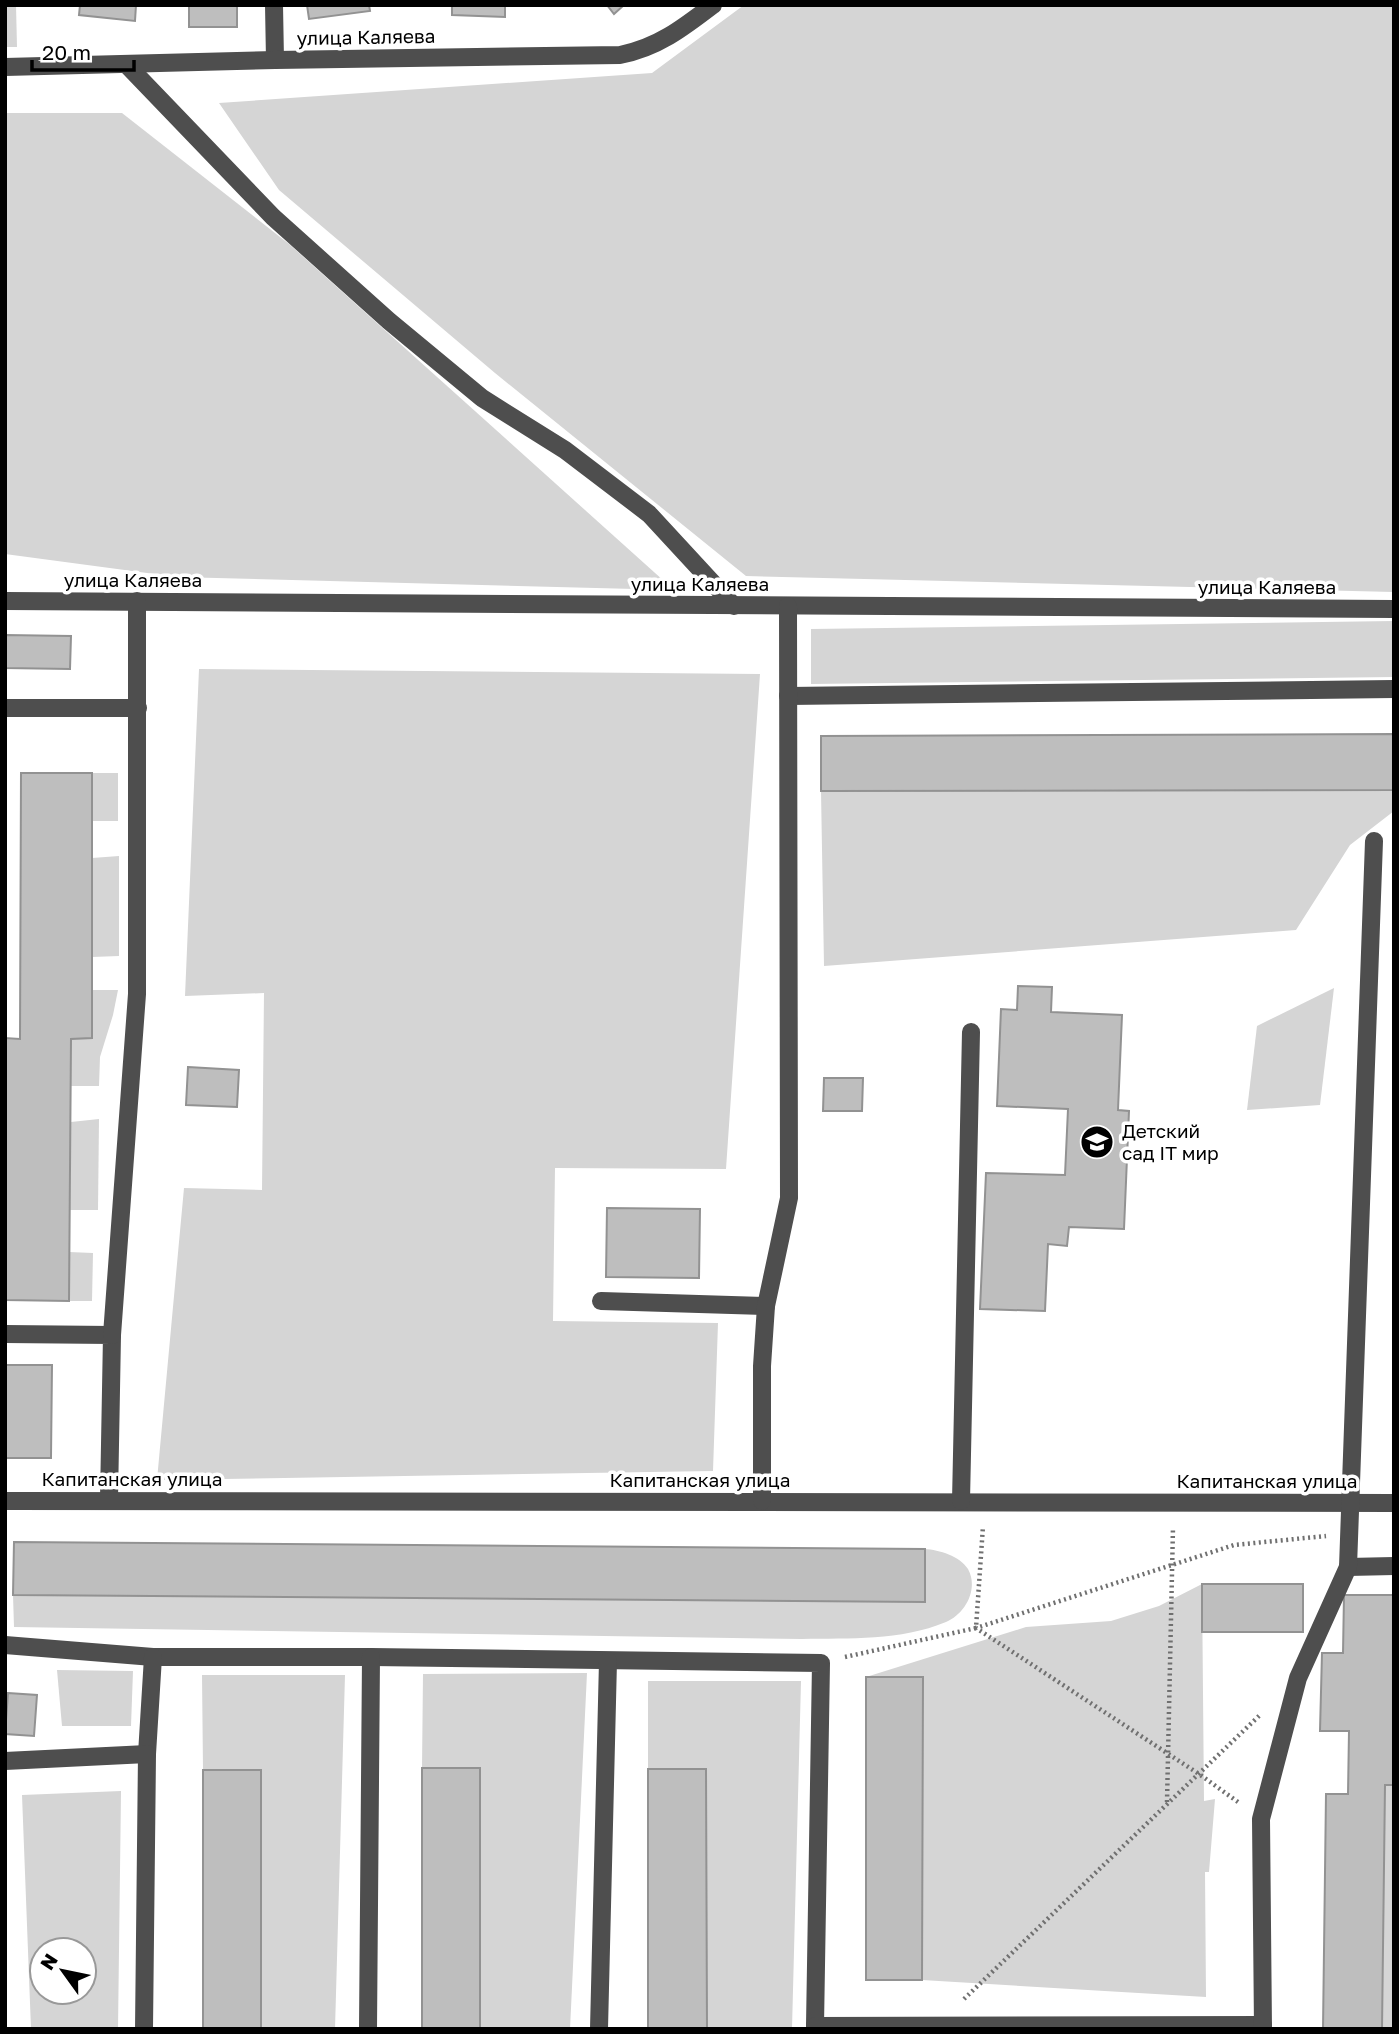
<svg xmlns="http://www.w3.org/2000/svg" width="1399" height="2034" viewBox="0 0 1399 2034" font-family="'Golos Text',sans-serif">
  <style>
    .green { fill: #d5d5d5; fill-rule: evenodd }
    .building { fill: #bebebe; stroke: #929292; stroke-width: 2 }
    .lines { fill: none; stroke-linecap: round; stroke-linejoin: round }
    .path { stroke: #707070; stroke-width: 4.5; stroke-dasharray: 2 3.5; stroke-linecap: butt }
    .minor { stroke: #4e4e4e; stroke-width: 18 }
    .labels { text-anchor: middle; stroke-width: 7; stroke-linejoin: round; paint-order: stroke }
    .street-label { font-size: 19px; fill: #000; stroke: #fff }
    .poi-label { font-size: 19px; fill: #000; stroke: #fff; text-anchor: start }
  </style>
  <rect width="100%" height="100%" fill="#fff"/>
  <g class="green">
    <polygon points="5,5 16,5 17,47 5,47"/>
    <polygon points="744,5 1394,5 1394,592 746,576 495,373 279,190 219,103 652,73"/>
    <polygon points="5,113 122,113 289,244 674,590 177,577 5,554"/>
    <polygon points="1394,621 1394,677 811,684 811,629"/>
    <polygon points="199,669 760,674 726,1169 555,1168 553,1321 718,1323 713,1471 157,1480 184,1188 262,1190 264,993 185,996"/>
    <rect x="92" y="773" width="26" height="48"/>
    <polygon points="1394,790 1394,811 1350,845 1296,930 824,966 821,791"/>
    <polygon points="119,856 119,956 92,957 92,858"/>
    <polygon points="1334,988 1320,1105 1247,1110 1257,1026"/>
    <polygon points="92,990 118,990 113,1015 100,1057 99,1086 71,1086 71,1039"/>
    <polygon points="99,1119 98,1210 70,1210 71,1122"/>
    <polygon points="69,1252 93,1253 92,1301 69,1301"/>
    <path d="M925,1549c14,1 35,7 43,20 11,20 -3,45 -22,53 -46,19 -96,16 -144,17l-788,-12 -1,-32 911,7z"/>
    <polygon points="1202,1584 1204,1801 1215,1799 1209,1872 1205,1872 1206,1997 922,1980 923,1678 866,1677 1026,1627 1111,1621 1159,1606"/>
    <polygon points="57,1670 133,1671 131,1726 62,1726"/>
    <polygon points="587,1673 570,2029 480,2029 480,1768 422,1768 423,1674"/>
    <polygon points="202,1675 345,1675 335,2029 261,2029 261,1770 203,1770"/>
    <polygon points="648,1681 801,1681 792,2029 707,2029 705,1769 648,1769"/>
    <polygon points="1385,1785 1394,1785 1394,2029 1382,2029"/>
    <path d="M121,1791l-3,238h-87l-9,-234zM42,1950h42v42h-42z"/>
  </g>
  <g class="building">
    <polygon points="80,5 136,5 135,21 79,15"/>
    <rect x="189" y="5" width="48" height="22"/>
    <polygon points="307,5 369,5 370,11 309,19"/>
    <polygon points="452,5 505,5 505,17 452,15"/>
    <polygon points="607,5 624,5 614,14"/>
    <polygon points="5,635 71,636 70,669 5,668"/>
    <polygon points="1394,734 1394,790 821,791 821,736"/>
    <polygon points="21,773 92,773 92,1038 71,1039 69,1301 5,1300 5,1038 20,1039"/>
    <polygon points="1018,986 1052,987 1051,1012 1122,1015 1118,1110 1129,1111 1124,1229 1069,1227 1067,1246 1048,1244 1045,1311 980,1309 986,1173 1065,1175 1068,1109 997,1106 1001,1009 1017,1010"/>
    <polygon points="188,1067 239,1070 237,1107 186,1105"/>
    <polygon points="824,1078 863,1078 862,1111 823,1111"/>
    <polygon points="607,1208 700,1209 699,1278 606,1277"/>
    <polygon points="5,1365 52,1365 51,1458 5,1458"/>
    <polygon points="14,1542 925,1549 925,1602 13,1595"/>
    <rect x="1202" y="1584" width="101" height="48"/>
    <polygon points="1344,1595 1394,1595 1394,1785 1385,1785 1382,2029 1323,2029 1326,1794 1348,1794 1349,1731 1320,1731 1322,1653 1343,1653"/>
    <polygon points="866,1677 923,1677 922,1980 866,1980"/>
    <polygon points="8,1693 37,1695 34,1736 5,1734"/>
    <rect x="422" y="1768" width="58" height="261"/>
    <polygon points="648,1769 706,1769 707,2029 648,2029"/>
    <rect x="203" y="1770" width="58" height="259"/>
  </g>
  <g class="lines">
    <g class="path">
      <polyline points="845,1657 976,1628 983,1526"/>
      <polyline points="1167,1802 1173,1527"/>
      <polyline points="1238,1802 1199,1774 976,1628 1234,1545 1326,1536"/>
      <polyline points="964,1999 1261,1714"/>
    </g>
    <g class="minor">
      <polyline points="274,5 275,60"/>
      <polyline points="126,64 273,217 389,321 482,398 565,450 649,514 734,606"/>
      <path d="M5,67l270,-7 345,-5c37,-7 63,-27 93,-50"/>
      <polyline points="5,601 1394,609"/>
      <polyline points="788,696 1394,689"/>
      <polyline points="5,708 138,708"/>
      <polyline points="601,1301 766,1306"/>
      <polyline points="5,1334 112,1335 109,1499"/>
      <polyline points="112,1335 137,994 137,601"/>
      <polyline points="5,1501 1394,1503"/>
      <polyline points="762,1501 762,1366 766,1306 789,1198 788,606"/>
      <polyline points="961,1501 971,1032"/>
      <polyline points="1348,1567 1394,1566"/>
      <polyline points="5,1645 153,1657 371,1657 821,1663 815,2026"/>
      <polyline points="147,1754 153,1657"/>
      <polyline points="5,1761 147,1754 144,2029"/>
      <polyline points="368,2029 371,1657"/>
      <polyline points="599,2029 608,1661"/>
      <polyline points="815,2029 815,2026 1263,2025"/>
      <polyline points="1263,2029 1261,1819 1298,1678 1348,1567 1374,841"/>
    </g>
  </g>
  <defs>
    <symbol id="school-disc" viewBox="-11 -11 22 22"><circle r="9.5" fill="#000" stroke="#fff"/><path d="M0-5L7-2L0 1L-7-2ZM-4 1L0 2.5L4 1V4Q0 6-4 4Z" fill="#fff"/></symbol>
  </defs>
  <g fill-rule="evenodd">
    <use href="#school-disc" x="1078" y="1123" width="38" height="38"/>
  </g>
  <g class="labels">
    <g class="street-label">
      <text transform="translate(366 37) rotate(-1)" y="7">улица Каляева</text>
      <text x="133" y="587">улица Каляева</text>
      <text x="700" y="591">улица Каляева</text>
      <text x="1267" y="594">улица Каляева</text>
      <text x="132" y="1486">Капитанская улица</text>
      <text x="700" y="1487">Капитанская улица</text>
      <text x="1267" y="1488">Капитанская улица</text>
    </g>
    <g class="poi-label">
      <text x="1122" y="1138">Детский<tspan x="1122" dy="22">сад IT мир</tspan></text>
    </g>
  </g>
  <rect width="1399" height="2034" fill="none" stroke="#000000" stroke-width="14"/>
  <g transform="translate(63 1971) rotate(303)"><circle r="33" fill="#ffffff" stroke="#999999" stroke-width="2"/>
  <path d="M0-5L12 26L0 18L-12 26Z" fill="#000000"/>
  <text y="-10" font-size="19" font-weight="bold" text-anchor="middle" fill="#000000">N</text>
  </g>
  <path d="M32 60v10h102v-10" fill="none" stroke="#000000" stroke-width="3.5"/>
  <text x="42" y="60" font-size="21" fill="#000000" stroke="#ffffff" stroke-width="5" paint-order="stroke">20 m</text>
</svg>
